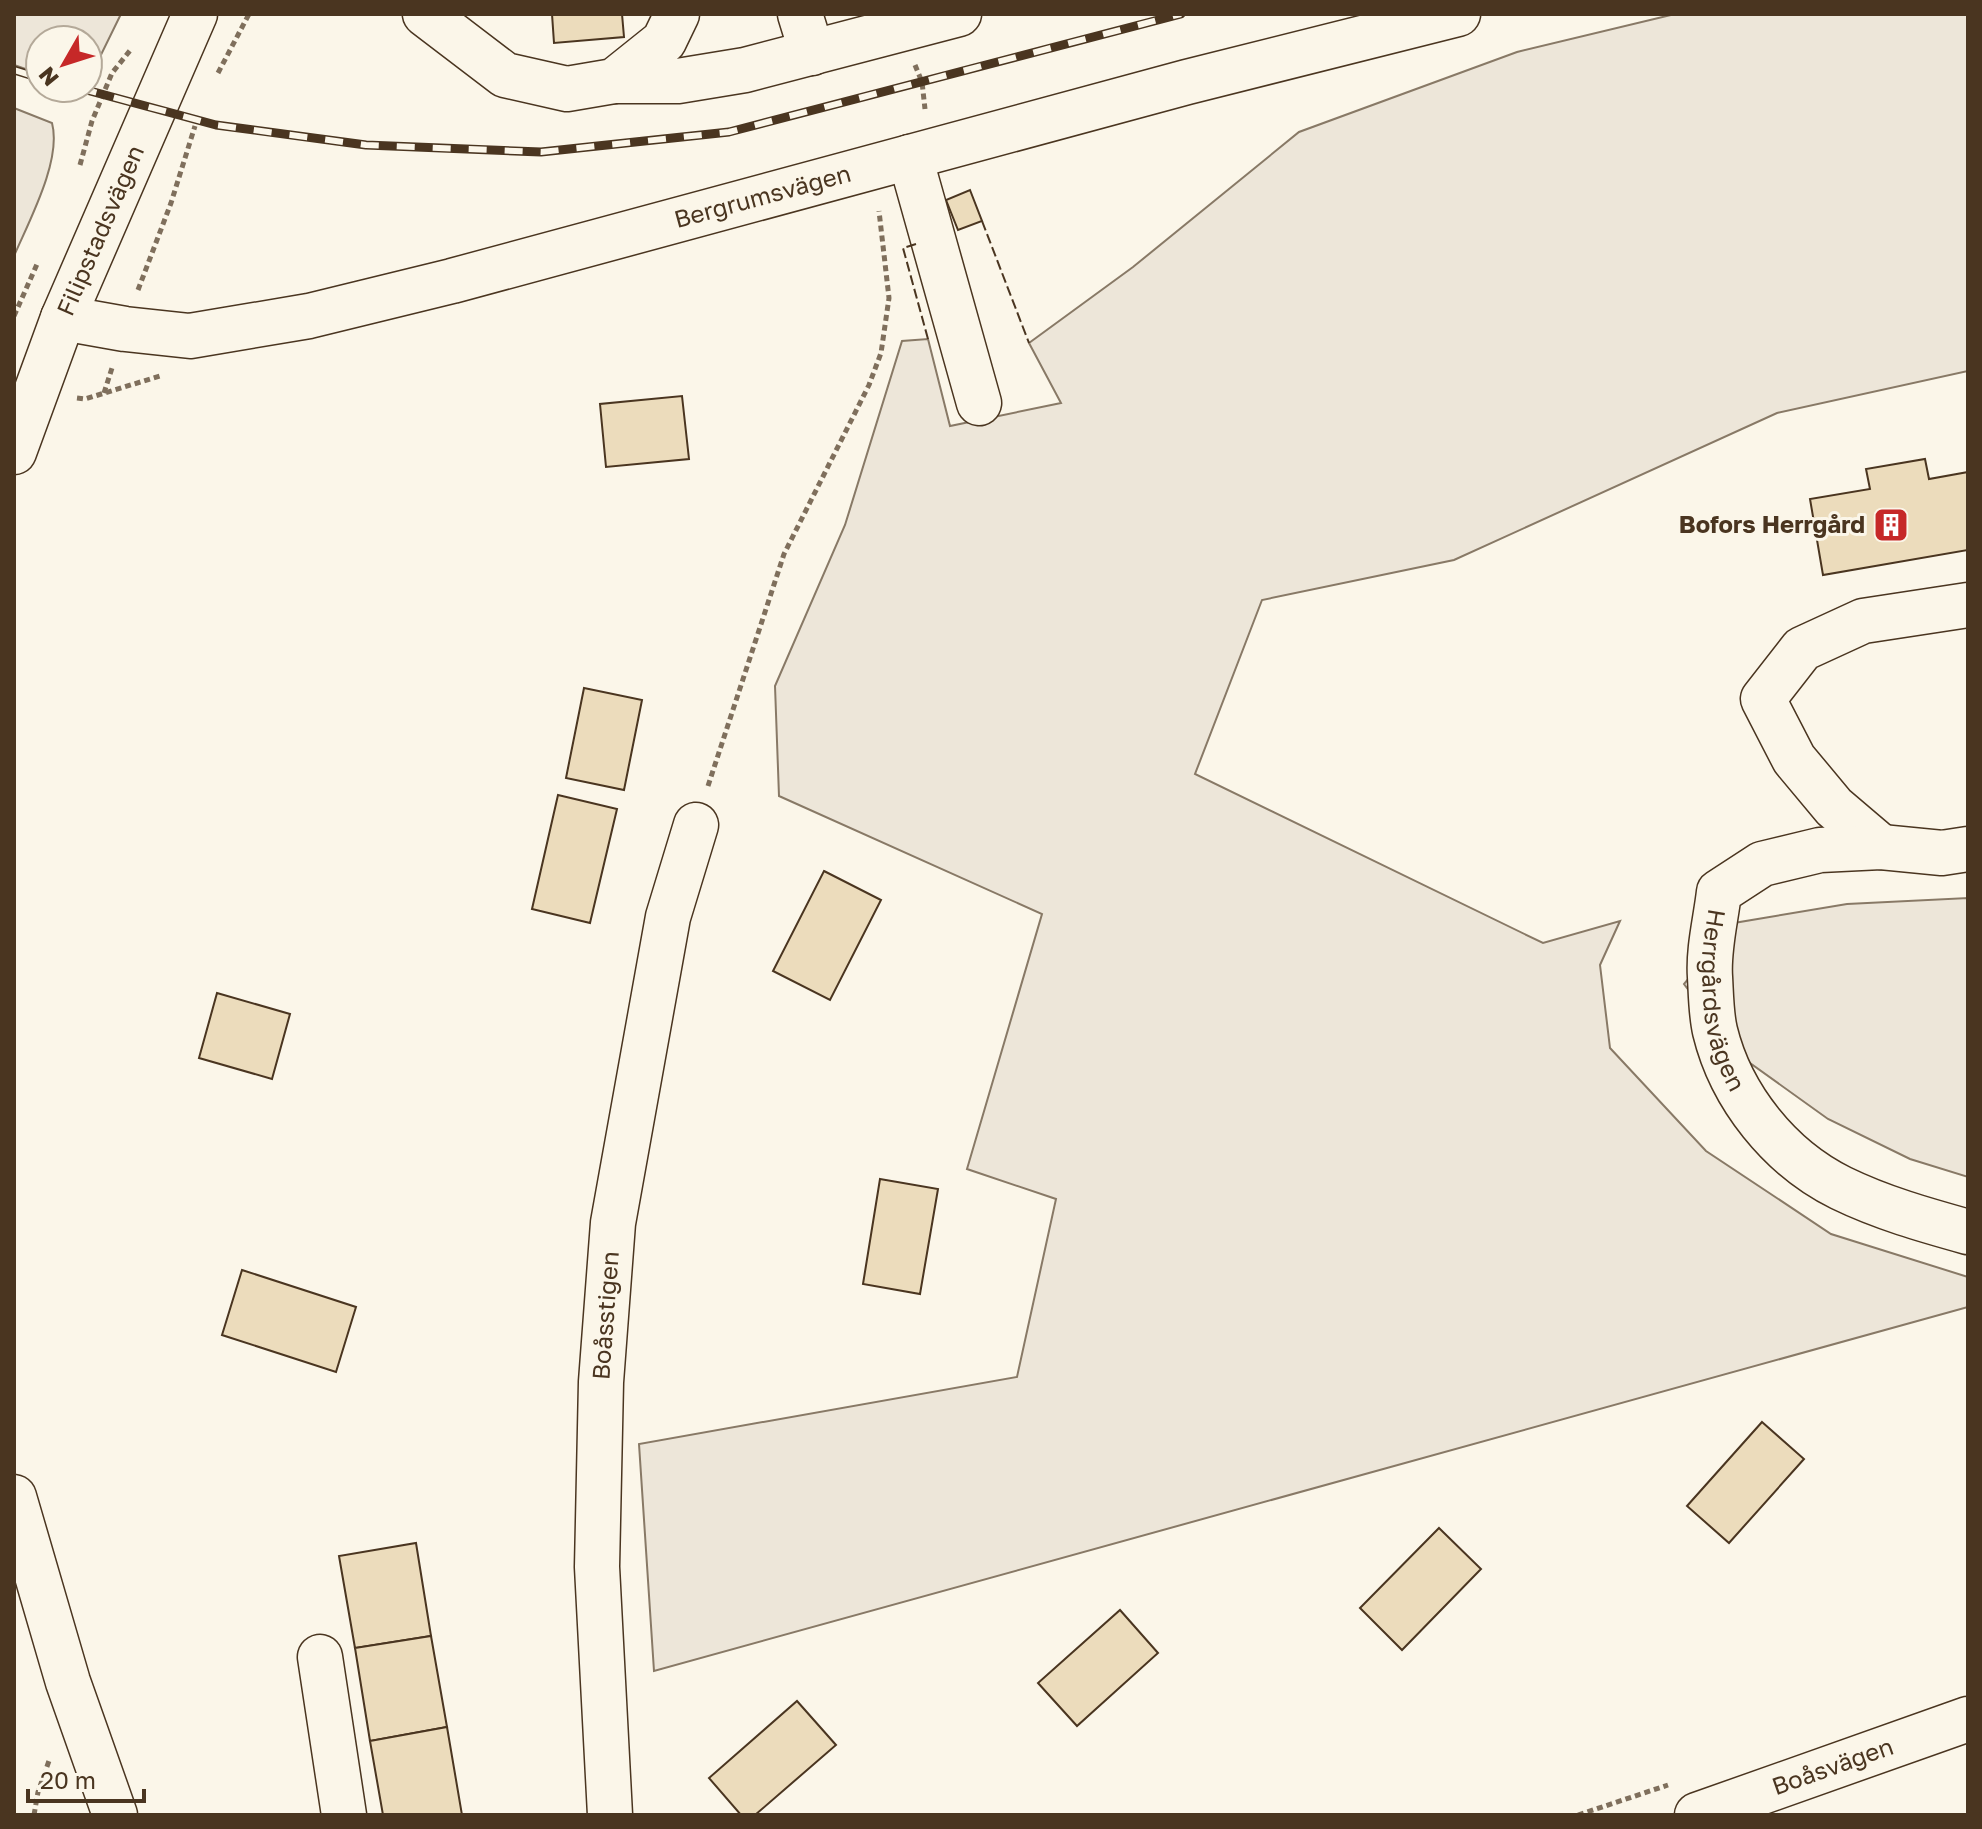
<svg xmlns="http://www.w3.org/2000/svg" width="1982" height="1829" viewBox="0 0 1982 1829" font-family="'Golos Text',sans-serif">
  <style>
    .green { fill: #ede6d9; stroke: #887966; stroke-width: 2 }
    .building { fill: #ecdcbc; stroke: #4a3520; stroke-width: 2 }
    .lines { fill: none; stroke-linecap: round; stroke-linejoin: round }
    .minor-casing { stroke: #4a3520; stroke-width: 47 }
    .path { stroke: #7f6f5c; stroke-width: 5; stroke-dasharray: 6 4; stroke-linecap: butt }
    .minor { stroke: #fbf6e9; stroke-width: 44 }
    .rail-casing { stroke: #4a3520; stroke-width: 9 }
    .rail { stroke: #fbf6e9; stroke-width: 6; stroke-dasharray: 18; stroke-linecap: butt }
    .fence { stroke: #4a3520; stroke-width: 2; stroke-dasharray: 10 4; stroke-linecap: butt }
    .labels { text-anchor: middle; stroke-width: 6; stroke-linejoin: round; paint-order: stroke }
    .street-label { font-size: 24px; fill: #4a3520; stroke: #fbf6e9 }
    .poi-label { font-size: 24px; font-weight: bold; fill: #4a3520; stroke: #fbf6e9; text-anchor: end }
  </style>
  <rect width="100%" height="100%" fill="#fbf6e9"/>
  <g class="green">
    <polygon points="14,14 121,14 94,69 88,73 88,40 40,40 40,74 14,65"/>
    <polygon points="1675,14 1968,14 1968,371 1777,413 1454,560 1262,600 1195,774 1543,943 1620,921 1600,965 1610,1048 1706,1151 1831,1234 1968,1277 1968,1307 654,1671 639,1444 1017,1377 1056,1199 967,1169 1042,914 779,796 775,686 845,525 902,341 928,339 950,426 1061,403 1029,343 1133,267 1299,132 1517,52"/>
    <path d="M14,108l38,15c10,37 -23,98 -38,133z"/>
    <polygon points="1968,898 1968,1177 1910,1159 1828,1119 1736,1053 1684,984 1734,923 1847,904"/>
  </g>
  <g class="building">
    <polygon points="552,14 622,14 624,37 554,43"/>
    <polygon points="970,190 982,221 958,230 946,200"/>
    <polygon points="682,396 689,459 606,467 600,404"/>
    <polygon points="1925,459 1929,479 1968,472 1968,550 1823,575 1810,499 1870,489 1866,469"/>
    <polygon points="584,688 642,700 624,790 566,778"/>
    <polygon points="558,795 617,809 590,923 532,909"/>
    <polygon points="824,871 881,900 830,1000 773,971"/>
    <polygon points="217,993 290,1014 272,1079 199,1058"/>
    <polygon points="880,1179 938,1189 920,1294 863,1284"/>
    <polygon points="242,1270 356,1307 336,1372 222,1335"/>
    <polygon points="1762,1422 1804,1459 1729,1543 1687,1506"/>
    <polygon points="1439,1528 1481,1569 1402,1650 1360,1608"/>
    <polygon points="416,1543 431,1636 355,1648 339,1556"/>
    <polygon points="1120,1610 1158,1653 1077,1726 1038,1683"/>
    <polygon points="431,1636 447,1727 370,1741 355,1648"/>
    <polygon points="797,1701 836,1745 755,1815 741,1815 709,1778"/>
    <polygon points="447,1727 462,1815 383,1815 370,1741"/>
  </g>
  <g class="lines">
    <defs>
      <g id="minor">
        <polyline points="425,14 505,75 567,89 614,81 664,41 677,14"/>
        <polyline points="800,14 812,53"/>
        <polyline points="614,81 678,81 745,70 959,14"/>
        <polyline points="910,157 979,403"/>
        <path id="s1" d="M63,318l62,11 65,7 119,-20 143,-35 735,-199 271,-68"/>
        <path id="s2" d="M14,452l49,-134 132,-304"/>
        <polyline points="1881,847 1834,807 1794,759 1763,699 1802,649 1863,621 1968,605"/>
        <path id="s3" d="M1968,849l-26,4 -61,-6 -61,3 -58,14 -43,28c-3,27 -11,57 -9,85 1,17 1,37 5,54 16,66 65,127 126,157 41,20 84,32 127,44"/>
        <polyline points="14,1497 68,1682 115,1815"/>
        <polyline points="320,1657 344,1815"/>
        <path id="s4" d="M610,1815l-13,-248 4,-185 12,-159 55,-306 28,-92"/>
        <path id="s5" d="M1697,1815l271,-96"/>
      </g>
    </defs>
    <use href="#minor" class="minor-casing"/>
    <g class="path">
      <polyline points="915,65 922,82 925,109"/>
      <polyline points="218,73 249,14"/>
      <polyline points="80,165 92,121 112,73 132,48"/>
      <polyline points="138,290 171,203 195,126"/>
      <polyline points="14,316 38,262"/>
      <polyline points="104,393 112,368"/>
      <polyline points="77,398 85,399 160,376"/>
      <polyline points="708,786 784,554 869,385 881,353 889,298 879,211"/>
      <polyline points="34,1815 38,1792 50,1758"/>
      <polyline points="1578,1815 1668,1785"/>
    </g>
    <use href="#minor" class="minor"/>
    <defs>
      <g id="rail">
        <polyline points="14,70 40,78"/>
        <polyline points="79,88 216,125 366,145 541,152 729,132 1181,14"/>
      </g>
    </defs>
    <use href="#rail" class="rail-casing"/>
    <use href="#rail" class="rail"/>
    <g class="fence">
      <polyline points="982,221 1029,343"/>
      <polyline points="916,244 903,248 928,339"/>
    </g>
  </g>
  <defs>
    <symbol id="building-square" viewBox="-11 -11 22 22"><rect x="-9" y="-9" width="18" height="18" rx="4" fill="#c62828" stroke="#fbf6e9"/><path d="M-4-6H4V6H1V3H-1V6H-4ZM-2.5-4.3h1.7v1.8h-1.7ZM.8-4.3h1.7v1.8H.8ZM-2.5-1h1.7V.8h-1.7ZM.8-1h1.7V.8H.8Z" fill="#fff"/></symbol>
  </defs>
  <g fill-rule="evenodd">
    <use href="#building-square" x="1871" y="505" width="40" height="40"/>
  </g>
  <g class="labels">
    <g class="street-label">
      <text dy="8" stroke="none"><textPath href="#s1" startOffset="718">Bergrumsvägen</textPath></text>
      <text dy="8" stroke="none"><textPath href="#s2" startOffset="238">Filipstadsvägen</textPath></text>
      <text dy="8" stroke="none"><textPath href="#s3" startOffset="370">Herrgårdsvägen</textPath></text>
      <text dy="8" stroke="none"><textPath href="#s4" startOffset="500">Boåsstigen</textPath></text>
      <text dy="8" stroke="none"><textPath href="#s5" startOffset="144">Boåsvägen</textPath></text>
    </g>
    <g class="poi-label">
      <text x="1865" y="533">Bofors Herrgård</text>
    </g>
  </g>
  <rect width="1982" height="1829" fill="none" stroke="#4a3520" stroke-width="32"/>
  <g transform="translate(64 64) rotate(231)"><circle r="38" fill="#fbf6e9" stroke="#b4a999" stroke-width="2"/>
  <path d="M0-6L14 30L0 20L-14 30Z" fill="#c62828"/>
  <text y="-12" font-size="22" font-weight="bold" text-anchor="middle" fill="#4a3520">N</text>
  </g>
  <path d="M28 1789v12h116v-12" fill="none" stroke="#4a3520" stroke-width="4"/>
  <text x="40" y="1789" font-size="24" fill="#4a3520" stroke="#fbf6e9" stroke-width="6" paint-order="stroke">20 m</text>
</svg>
